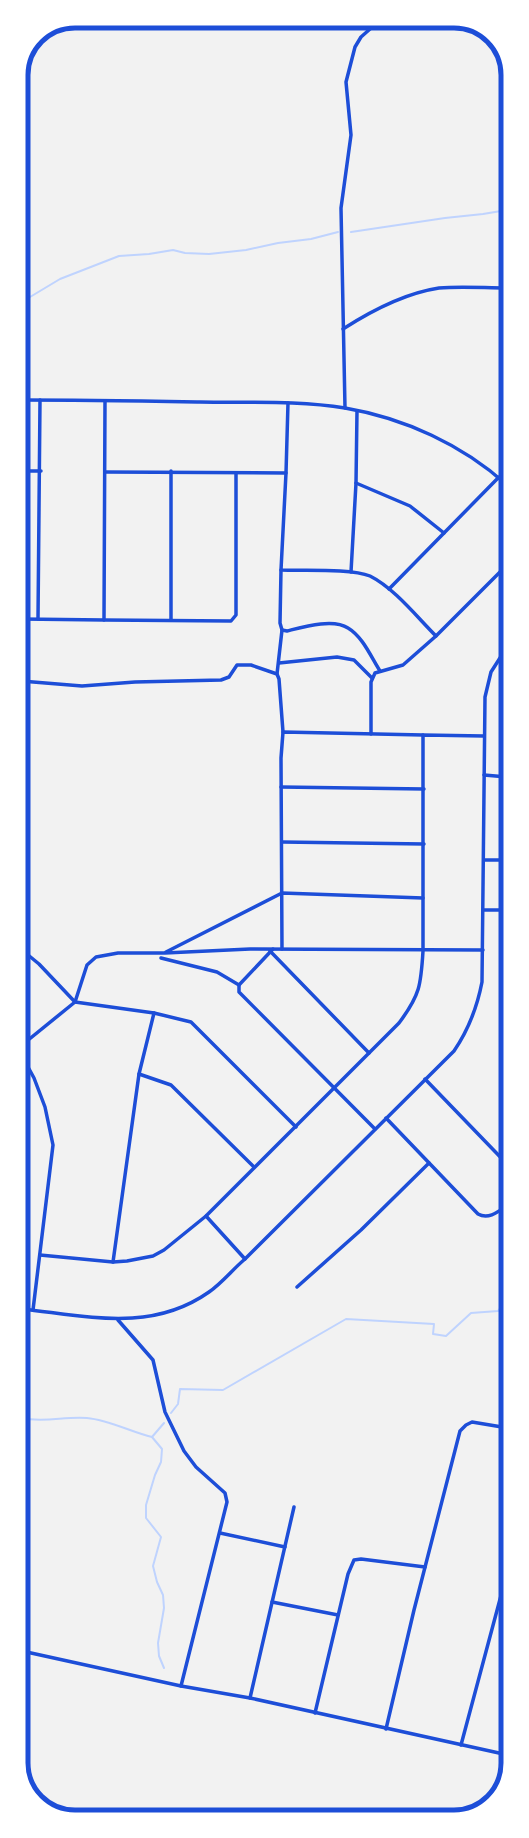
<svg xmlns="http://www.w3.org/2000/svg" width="529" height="1838" viewBox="0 0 529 1838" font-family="'DM Sans',sans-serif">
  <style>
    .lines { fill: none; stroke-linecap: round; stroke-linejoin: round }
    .stream { stroke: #bfd3fe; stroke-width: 2 }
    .minor { stroke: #1d4ed8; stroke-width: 3.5 }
    .rim { fill: none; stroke: #1d4ed8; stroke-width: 5 }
  </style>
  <rect width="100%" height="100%" fill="#f2f2f2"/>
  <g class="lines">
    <g class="stream">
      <polyline points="351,232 445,218 483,214 507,210"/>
      <polyline points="21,300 30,297 60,279 119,256 149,254 173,250 185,253 209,254 246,250 278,243 311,239 338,232"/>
      <polyline points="171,1413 178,1404 180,1389 223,1390 346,1319 434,1324 433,1334 446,1336 471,1313 498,1311 508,1299"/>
      <path d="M22,1418c21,5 44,-2 65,0 22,2 44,14 65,19l12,-14"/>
      <polyline points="152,1437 162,1449 161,1462 155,1475 146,1505 146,1518 161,1537 153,1566 157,1582 163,1595 164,1608 158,1643 159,1656 164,1668"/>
    </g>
    <g class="minor">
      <path d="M343,329c28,-18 63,-36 96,-41 22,-2 46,0 68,0"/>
      <path d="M21,400c60,0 119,1 179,2 48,1 98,-2 145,6 59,10 118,37 162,77"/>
      <path d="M288,403l-2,70 -5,97c22,1 70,-2 89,6 24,12 47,41 66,60l71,-71"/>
      <polyline points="345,408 341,208 351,135 346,82 355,47 361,37 379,21"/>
      <polyline points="21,471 41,471"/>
      <polyline points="105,472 286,473"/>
      <polyline points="356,483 410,506 444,533 499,477"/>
      <polyline points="351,572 356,483 357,411"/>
      <polyline points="389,589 444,533"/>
      <polyline points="21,619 104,620 105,401"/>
      <polyline points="38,619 40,400"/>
      <polyline points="104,620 231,621 236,615 236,473"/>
      <polyline points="171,620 171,471"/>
      <path d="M282,630l5,1c16,-4 46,-13 61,-3 15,9 23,29 32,43"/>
      <polyline points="279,663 337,657 354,660 372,678"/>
      <polyline points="277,674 282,630 280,623 281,570"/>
      <polyline points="21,681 82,686 135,682 221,680 229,677 237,665 251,665 277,674 279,679 283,732"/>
      <polyline points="371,734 371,682 375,673 403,665 436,636"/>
      <polyline points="484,775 507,777"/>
      <polyline points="281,787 424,789"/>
      <polyline points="282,842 424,844"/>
      <polyline points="484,860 507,860"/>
      <polyline points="484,910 507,910"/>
      <polyline points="273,949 239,985 239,992 375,1129"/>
      <polyline points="282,949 281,758 283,732 423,735"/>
      <polyline points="22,950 39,964 75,1002 154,1013 191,1022 296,1127"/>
      <polyline points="270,951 369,1053"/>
      <polyline points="166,952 282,893 423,898"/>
      <polyline points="161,958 217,972 239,985"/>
      <polyline points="22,1045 75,1002 87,965 96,957 118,953 165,953 250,949 483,950"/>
      <polyline points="22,1056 34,1078 45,1107 53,1145 33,1310"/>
      <polyline points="139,1074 171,1085 254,1167"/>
      <polyline points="425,1079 508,1165"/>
      <path d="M386,1118l92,96c11,6 21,-3 30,-9"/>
      <polyline points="206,1216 245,1259"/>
      <path d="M40,1255l73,7 14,-1 26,-5 11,-6 42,-34 193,-193c21,-28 22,-38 24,-72v-216l61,1"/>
      <polyline points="113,1262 139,1074 154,1013"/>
      <polyline points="297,1287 361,1230 429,1163"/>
      <path d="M22,1309c65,7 129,24 187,-17 13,-9 24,-23 36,-33l209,-208c15,-22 23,-43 28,-69l3,-285 6,-25 16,-25"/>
      <polyline points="118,1320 153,1360 165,1412 184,1451 196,1467 225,1493 227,1502 181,1686"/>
      <polyline points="220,1533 285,1547"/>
      <polyline points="272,1602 338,1615"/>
      <polyline points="22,1651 181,1686 250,1698 508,1755"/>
      <polyline points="250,1698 294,1507"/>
      <polyline points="315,1713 348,1574 354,1560 361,1559 425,1567"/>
      <polyline points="386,1729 414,1610 460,1431 466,1425 472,1422 508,1428"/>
      <polyline points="461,1745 503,1588 508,1585"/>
    </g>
  </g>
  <path d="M0 0H529V1838H0ZM75 28H454A47 47 0 0 1 501 75V1763A47 47 0 0 1 454 1810H75A47 47 0 0 1 28 1763V75A47 47 0 0 1 75 28Z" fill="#fff" fill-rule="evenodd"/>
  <path class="rim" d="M75 28H454A47 47 0 0 1 501 75V1763A47 47 0 0 1 454 1810H75A47 47 0 0 1 28 1763V75A47 47 0 0 1 75 28Z"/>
</svg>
